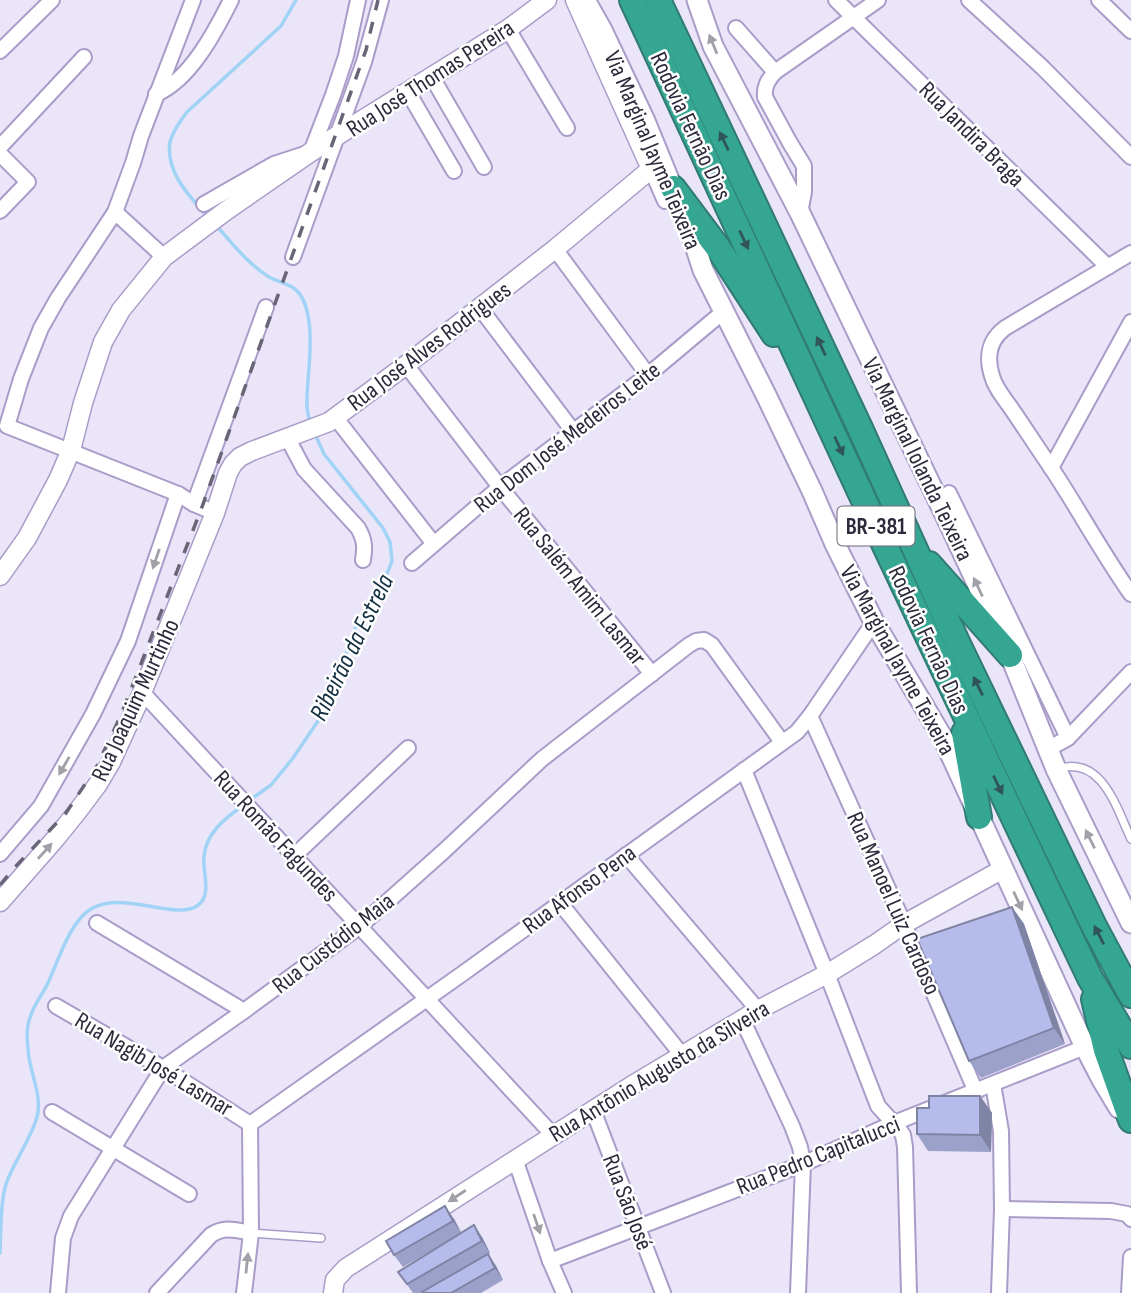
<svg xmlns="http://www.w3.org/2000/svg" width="1131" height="1293" viewBox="0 0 1131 1293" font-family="'Sofia Sans Condensed',sans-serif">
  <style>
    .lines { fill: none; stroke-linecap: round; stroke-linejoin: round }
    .stream { stroke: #a1d3f6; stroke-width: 3.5 }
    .service-casing { stroke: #aa9cc9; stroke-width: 10 }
    .minor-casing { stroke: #aa9cc9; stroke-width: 18 }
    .tertiary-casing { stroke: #aa9cc9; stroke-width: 21 }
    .secondary-casing { stroke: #aa9cc9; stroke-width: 23 }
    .motorway-casing { stroke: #327a74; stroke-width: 28 }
    .service { stroke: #fff; stroke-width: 7 }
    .minor { stroke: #fff; stroke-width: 14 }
    .tertiary { stroke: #fff; stroke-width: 18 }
    .secondary { stroke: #fff; stroke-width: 19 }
    .motorway { stroke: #34a692; stroke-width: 24 }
    .rail { stroke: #696476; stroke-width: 3.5; stroke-dasharray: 12 12; stroke-linecap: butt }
    .wall { fill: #9ca1c9 }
    .shaded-wall { fill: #7f83a4 }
    .building { fill: #b5bbea; stroke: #7f83a4; stroke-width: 2 }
    .oneway { fill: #a19fa7 }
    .oneway2 { fill: #305559 }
    .labels { text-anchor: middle; stroke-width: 5; stroke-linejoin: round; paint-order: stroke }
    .shield { fill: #fff; stroke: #6d6976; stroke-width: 2 }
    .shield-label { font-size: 23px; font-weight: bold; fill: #2e293b }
    .street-label { font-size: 24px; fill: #2e293b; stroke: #fff }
    .water-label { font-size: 26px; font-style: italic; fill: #133042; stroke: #fff }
  </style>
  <rect width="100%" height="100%" fill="#eae5f8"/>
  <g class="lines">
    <g class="stream">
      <path d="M207,216c-18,-20 -42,-45 -37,-74 3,-11 10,-21 17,-30l94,-86 15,-26"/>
      <path d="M215,224c16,18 33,40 54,53 11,6 25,7 32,19 13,21 9,61 7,85 -1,15 -3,29 3,43"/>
      <polyline points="250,800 271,785 293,758 318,721 332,693 358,621 385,579 392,561 390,542 383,528 324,454 315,434"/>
      <path d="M0,1253c1,-23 0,-47 6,-69 8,-23 24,-43 31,-67 6,-22 -8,-45 -9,-68 -1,-9 -2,-22 2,-31 3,-12 12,-23 17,-33 11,-23 21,-59 41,-74 31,-23 86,10 109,-5 16,-11 5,-34 7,-50 2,-22 20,-37 37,-49"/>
    </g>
    <defs>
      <g id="service">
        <path d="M1056,769c46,-15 60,38 75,70"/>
        <polyline points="251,1233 321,1238"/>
      </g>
      <g id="minor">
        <polyline points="193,0 141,136 133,163 115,212 58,298 41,328 21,379 7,426 178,494 194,504 215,513"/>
        <polyline points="836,0 1108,267"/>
        <polyline points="969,0 1042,67 1131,157"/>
        <polyline points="1099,0 1131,31"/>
        <path d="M736,28l39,44c-7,8 -11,14 -10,25l25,46 14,23v26l-4,21"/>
        <polyline points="508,29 567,128"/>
        <polyline points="0,51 52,0"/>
        <polyline points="775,72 878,0"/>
        <polyline points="432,77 484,167"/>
        <polyline points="408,92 454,171"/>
        <path d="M156,94c34,-14 59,-62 75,-94"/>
        <polyline points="0,147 84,57"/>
        <polyline points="0,154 28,182 0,211"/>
        <polyline points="651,169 665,201"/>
        <polyline points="204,204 274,164 311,152 333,95 346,56 358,0"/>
        <polyline points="115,212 164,257"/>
        <polyline points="555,249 648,375"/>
        <path d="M1131,253l-126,75c-16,12 -19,29 -13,48 3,12 12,22 19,32 13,19 26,39 39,58 28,42 52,87 81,128"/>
        <polyline points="293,257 364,62 381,0"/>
        <polyline points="480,308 573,431"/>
        <polyline points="406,365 500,487 652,674"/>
        <polyline points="335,417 434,544"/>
        <path d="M287,437l17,32 54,59c7,12 7,20 5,32"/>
        <polyline points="1051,468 1131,322"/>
        <polyline points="949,493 1068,738"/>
        <polyline points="194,504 266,307"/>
        <polyline points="412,563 500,487 648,375 723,312"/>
        <polyline points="142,692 553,1135"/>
        <polyline points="810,716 904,924 976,1092"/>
        <polyline points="1048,749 1068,738 1131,672"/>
        <polyline points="744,770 827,974 878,1106 899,1129 903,1135 905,1147 909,1293"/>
        <polyline points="0,854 41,806 93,714 128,641 178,494"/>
        <polyline points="626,855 758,1010"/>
        <polyline points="294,856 408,748"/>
        <polyline points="560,903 682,1055"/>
        <polyline points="97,923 244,1011"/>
        <polyline points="56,1006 163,1068 250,1124"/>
        <polyline points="742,1019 792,1126 800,1147 803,1164 798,1293"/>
        <polyline points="993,1084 1001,1131 1002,1209 999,1293"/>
        <polyline points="593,1110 663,1293"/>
        <polyline points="52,1112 189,1194"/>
        <polyline points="250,1124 462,974 797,732 810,716 874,622"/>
        <polyline points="515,1159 550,1261 564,1293"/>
        <polyline points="1002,1209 1111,1211 1127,1214 1131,1219"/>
        <polyline points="550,1261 803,1164 894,1123 1085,1047"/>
        <polyline points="58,1293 63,1238 71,1216 163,1068 244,1011 360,926 444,851 542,759 689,645 696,641 704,640 712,645 782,742"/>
        <path d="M157,1293l54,-58c13,-9 25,-5 40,-2"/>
        <polyline points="244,1293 251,1233 250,1124"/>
        <polyline points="1129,1293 1131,1257"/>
      </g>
      <g id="tertiary">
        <polyline points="0,576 27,538 58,480 71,450 83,403 103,342 121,310 164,257 227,210 311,152 508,29 547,0"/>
        <polyline points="0,902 56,838 77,812 98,784 111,762 137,705 215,513 228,473 233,464 240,457 252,451 329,422 406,365 555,249 651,169 575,0"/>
        <polyline points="333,1293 335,1280 346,1268 631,1086 758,1010 827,974 874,945 904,924 1003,869"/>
      </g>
      <g id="secondary">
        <polyline points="585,0 602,30 645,121 692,236 703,270 766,395 812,491 835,544 874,622 944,740 1085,1047 1101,1078 1119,1108"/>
        <polyline points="697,0 713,46 800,213 949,523 1010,655 1056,769 1131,923"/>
      </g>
      <g id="motorway">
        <polyline points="632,0 887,550 1058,911 1090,978 1131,1046"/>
        <polyline points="658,0 859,426 957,642 1094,926 1131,995"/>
        <polyline points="673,188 718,248 774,334"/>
        <polyline points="929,564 1010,655"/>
        <polyline points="964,733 979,817"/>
        <polyline points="1094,999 1106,1050 1131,1120"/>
      </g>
    </defs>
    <use href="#service" class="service-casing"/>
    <use href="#minor" class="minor-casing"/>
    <use href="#tertiary" class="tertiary-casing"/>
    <use href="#secondary" class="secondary-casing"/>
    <use href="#motorway" class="motorway-casing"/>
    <use href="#service" class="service"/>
    <use href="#minor" class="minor"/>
    <use href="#tertiary" class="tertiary"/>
    <use href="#secondary" class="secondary"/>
    <use href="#motorway" class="motorway"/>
    <polyline class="rail" points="0,885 15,867 66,813 97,766 121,715 202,507 366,50 378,0"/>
  </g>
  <g class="wall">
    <polygon points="1012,907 1024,924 1065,1044 981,1078 969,1061"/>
    <polygon points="980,1096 992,1113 991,1152 928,1151 917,1134 929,1108"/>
    <polygon points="454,1219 461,1233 482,1237 490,1253 488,1254 496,1266 503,1280 481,1293 413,1293 398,1272 441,1245 403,1267 394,1255"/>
  </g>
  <g class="shaded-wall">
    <polygon points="1012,907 1024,924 1065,1044 1054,1028"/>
    <polygon points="980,1096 992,1113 991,1152 980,1135"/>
    <polygon points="445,1206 454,1219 462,1234 453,1221"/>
    <polygon points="474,1225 482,1237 490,1253 482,1241"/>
    <polygon points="488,1254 496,1266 503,1280 495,1268"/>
  </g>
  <g class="building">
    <polygon points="1012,907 1054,1028 969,1061 917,939"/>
    <polygon points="929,1096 980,1096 980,1135 917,1134 917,1108 929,1108"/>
    <polygon points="445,1206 453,1221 394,1255 386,1241"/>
    <polygon points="474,1225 482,1241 407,1284 398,1272"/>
    <polygon points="488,1254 495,1268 451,1293 422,1293 422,1292"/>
  </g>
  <defs><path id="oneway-solid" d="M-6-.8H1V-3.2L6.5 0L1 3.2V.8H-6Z" transform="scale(1.75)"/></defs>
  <g class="oneway">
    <use href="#oneway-solid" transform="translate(713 44) rotate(-112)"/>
    <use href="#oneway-solid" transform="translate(156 559) rotate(109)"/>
    <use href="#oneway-solid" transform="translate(978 587) rotate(-115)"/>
    <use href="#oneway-solid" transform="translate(64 766) rotate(120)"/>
    <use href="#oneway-solid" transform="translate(1090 839) rotate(-116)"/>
    <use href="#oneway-solid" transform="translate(45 851) rotate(-48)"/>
    <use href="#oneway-solid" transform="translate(1018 901) rotate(65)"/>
    <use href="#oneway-solid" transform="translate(457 1196) rotate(147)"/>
    <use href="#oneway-solid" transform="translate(537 1224) rotate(71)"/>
    <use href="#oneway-solid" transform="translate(247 1263) rotate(-84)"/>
  </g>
  <g class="oneway2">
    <use href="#oneway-solid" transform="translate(724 141) rotate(-115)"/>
    <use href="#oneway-solid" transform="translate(744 240) rotate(65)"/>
    <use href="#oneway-solid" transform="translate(821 346) rotate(-115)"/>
    <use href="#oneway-solid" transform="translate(839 446) rotate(65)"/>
    <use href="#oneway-solid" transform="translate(978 686) rotate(-116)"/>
    <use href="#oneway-solid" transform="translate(998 785) rotate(64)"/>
    <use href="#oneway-solid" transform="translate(1099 935) rotate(-117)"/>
  </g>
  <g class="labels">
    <rect class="shield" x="837.5" y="506.5" width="77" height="39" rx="5"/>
    <g class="shield-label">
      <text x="876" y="534">BR-381</text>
    </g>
    <g class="street-label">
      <text transform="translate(430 78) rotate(-33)" y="8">Rua José Thomas Pereira</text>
      <text transform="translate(691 126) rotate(65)" y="8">Rodovia Fernão Dias</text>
      <text transform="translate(972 134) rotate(45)" y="8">Rua Jandira Braga</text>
      <text transform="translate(653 150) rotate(67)" y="8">Via Marginal Jayme Teixeira</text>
      <text transform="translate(429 346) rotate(-37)" y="8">Rua José Alves Rodrigues</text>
      <text transform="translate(567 437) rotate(-38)" y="8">Rua Dom José Medeiros Leite</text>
      <text transform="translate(918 459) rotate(64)" y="8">Via Marginal Iolanda Teixeira</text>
      <text transform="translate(580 586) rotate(51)" y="8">Rua Salém Amim Lasmar</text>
      <text transform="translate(929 640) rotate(65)" y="8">Rodovia Fernão Dias</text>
      <text transform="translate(898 660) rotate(61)" y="8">Via Marginal Jayme Teixeira</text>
      <text transform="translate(135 700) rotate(-65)" y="8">Rua Joaquim Murtinho</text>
      <text transform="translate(276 836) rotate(47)" y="8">Rua Romão Fagundes</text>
      <text transform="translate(579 889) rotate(-36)" y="8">Rua Afonso Pena</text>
      <text transform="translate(894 903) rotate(66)" y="8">Rua Manoel Luiz Cardoso</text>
      <text transform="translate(333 943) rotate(-38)" y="8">Rua Custódio Maia</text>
      <text transform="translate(154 1064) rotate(31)" y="8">Rua Nagib José Lasmar</text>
      <text transform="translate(659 1071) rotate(-31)" y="8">Rua Antônio Augusto da Silveira</text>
      <text transform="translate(818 1155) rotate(-22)" y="8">Rua Pedro Capitalucci</text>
      <text transform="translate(628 1202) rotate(69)" y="8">Rua São José</text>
    </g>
    <g class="water-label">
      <text transform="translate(351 647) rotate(-64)" y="9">Ribeirão da Estrela</text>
    </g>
  </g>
</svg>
